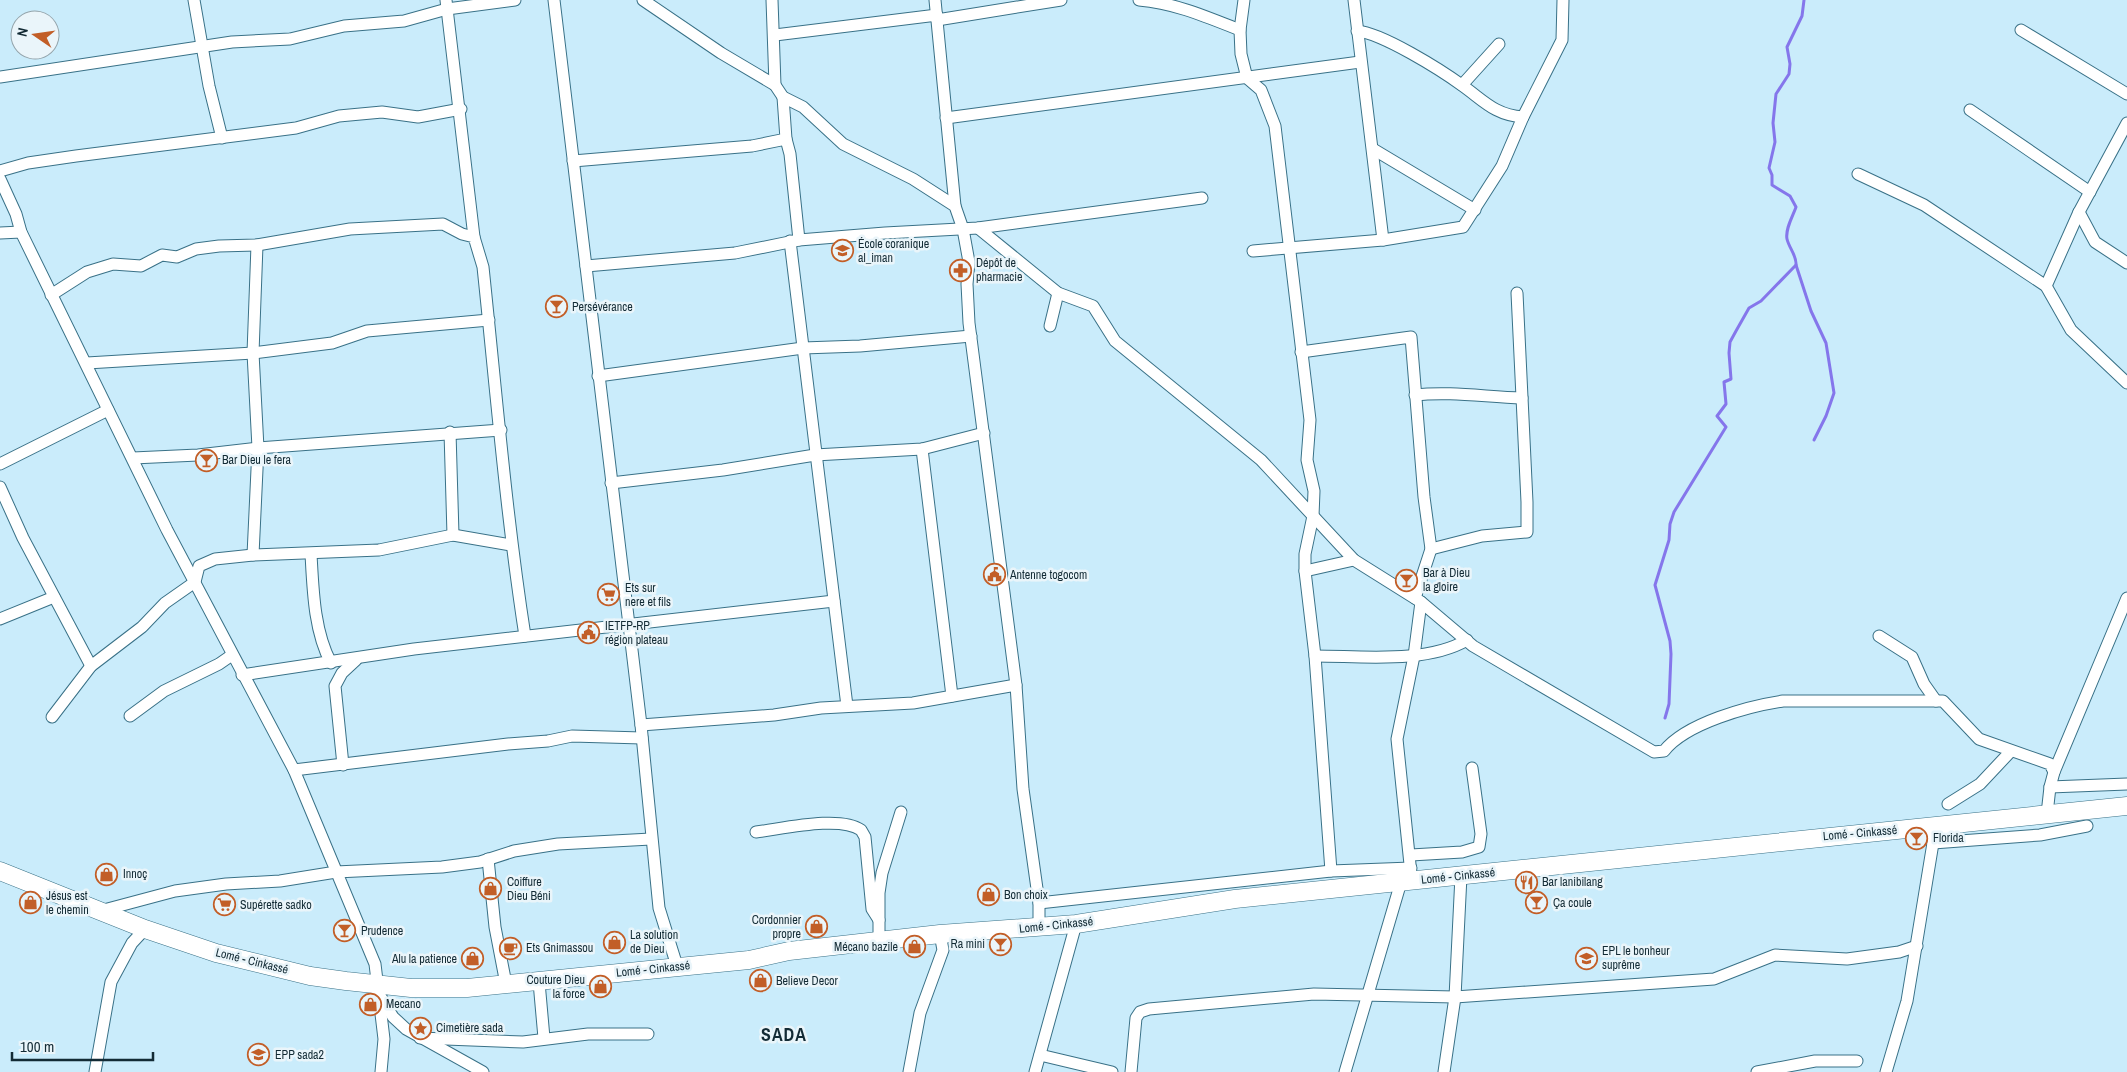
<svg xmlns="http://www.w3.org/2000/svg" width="2127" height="1072" viewBox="0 0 2127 1072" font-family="'Archivo Narrow',sans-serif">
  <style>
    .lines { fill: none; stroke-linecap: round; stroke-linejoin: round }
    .stream { stroke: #8576eb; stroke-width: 3 }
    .minor-casing { stroke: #397187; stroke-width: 13 }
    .trunk-casing { stroke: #397187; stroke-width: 19 }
    .minor { stroke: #fff; stroke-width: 11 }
    .trunk { stroke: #fff; stroke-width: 18 }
    .labels { text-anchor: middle; stroke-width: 5; stroke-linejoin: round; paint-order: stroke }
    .poi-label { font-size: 12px; fill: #132b35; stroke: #eaf5fa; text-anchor: start }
    .street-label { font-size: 12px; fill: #132b35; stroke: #eaf5fa }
    .district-label { font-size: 18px; font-weight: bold; letter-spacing: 1px; fill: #132b35; stroke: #eaf5fa }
  </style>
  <rect width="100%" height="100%" fill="#caecfb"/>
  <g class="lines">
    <g class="stream">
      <polyline points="1796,265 1811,311 1826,343 1834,393 1826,416 1814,440"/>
      <path d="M1665,718l4,-14 2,-50 -1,-13 -15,-56 14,-45 1,-16 4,-12 52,-85 -9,-11 9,-12 -2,-22 7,-3 -2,-26 1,-11 6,-11 13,-23 12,-7 35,-36c1,-9 -7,-17 -9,-26 -2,-10 6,-23 9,-32l-6,-11 -18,-11v-10l-3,-7 6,-26 -2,-19 3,-29 13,-20 1,-10 -3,-17 15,-31 2,-16"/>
    </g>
    <defs>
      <g id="minor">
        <polyline points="194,0 209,86 222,138"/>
        <polyline points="446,0 474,237"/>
        <polyline points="554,0 641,725 659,908 677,966"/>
        <polyline points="643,0 721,53 775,85 783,97 803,107 843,144 913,179 955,206 963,229 969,262 967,284 969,323 1016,685 1023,789 1039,903 1039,928"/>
        <polyline points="772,0 775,85"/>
        <polyline points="935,0 955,206"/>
        <path d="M1139,0c36,3 68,17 101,30"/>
        <polyline points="1244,0 1240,30 1241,54 1247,78 1261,90 1275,126 1310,420 1307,460 1314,491 1313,516 1305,554 1305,571 1315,656 1331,871"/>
        <polyline points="1354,0 1383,240"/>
        <polyline points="937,20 1061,0"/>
        <polyline points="2021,30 2127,94"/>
        <path d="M1357,31c25,2 84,39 106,55 21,15 32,29 60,31"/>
        <polyline points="775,35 937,15"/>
        <polyline points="0,77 232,42 290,39 344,26 404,21 447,9 515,0"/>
        <polyline points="1462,85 1499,44"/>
        <polyline points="1970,110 2090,192"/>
        <polyline points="946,118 1360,62"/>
        <polyline points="786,139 790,154 799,240"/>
        <polyline points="1373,149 1475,210"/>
        <polyline points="573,161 752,146 786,139 783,97"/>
        <polyline points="0,171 28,163 76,156 296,128 339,116 382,112 418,117 461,109"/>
        <polyline points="1858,174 1924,205 2046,286 2071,330 2127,383"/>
        <polyline points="0,179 16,214 21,232 167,530 294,770 375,964 384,1039 381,1072"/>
        <polyline points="2079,212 2095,242 2127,263"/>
        <path d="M978,228l80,65 35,13 22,35 146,119 93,100 67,42 52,44 181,106 10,-1c22,-28 85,-45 119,-50h160l36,38 71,25 4,8"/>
        <polyline points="0,233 21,232"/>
        <polyline points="790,241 847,706"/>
        <polyline points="1253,251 1383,240 1463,227 1502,166 1523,117 1562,40 1563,0"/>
        <polyline points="586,266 735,253 799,240 885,233 978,228 1202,198"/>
        <polyline points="2046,286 2079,212 2127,123"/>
        <path d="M51,295l36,-23 26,-8 28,2 21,-11 15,2 19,-8 23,-3 38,-1 93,-16 93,-5 19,10 12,3 9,30c13,123 23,247 42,369"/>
        <polyline points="1050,326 1058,293"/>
        <polyline points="1301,352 1411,337 1424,497 1431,549 1415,598"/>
        <polyline points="87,363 253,353 332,343 367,331 489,320"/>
        <polyline points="598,376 803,348 860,346 971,336"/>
        <path d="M1415,395c35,-4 71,2 107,3"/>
        <polyline points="450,432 453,535"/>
        <polyline points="922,449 952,696"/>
        <polyline points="133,458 198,455 258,448 501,430"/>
        <polyline points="0,464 108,410"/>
        <polyline points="611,483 723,470 815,455 922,449 984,433"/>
        <polyline points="0,487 23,538 91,666 142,627 165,603 195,582 199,566 215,559 253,555 379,550 453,535 511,545"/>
        <polyline points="1431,549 1482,536 1527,532 1527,502 1517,293"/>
        <path d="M311,554c2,36 3,77 20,109"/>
        <polyline points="253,555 258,448 253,353 257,245"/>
        <polyline points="1305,571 1354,560"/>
        <polyline points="0,619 54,597"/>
        <polyline points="1879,636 1912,657 1924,684 1936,701"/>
        <path d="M1315,656c47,0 111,8 152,-16"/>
        <polyline points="242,675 414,649 834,601"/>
        <polyline points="130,716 164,691 219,664 232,655"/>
        <polyline points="52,717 91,666"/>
        <polyline points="641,725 774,715 821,708 913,703 1016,685"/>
        <polyline points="343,765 335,686 342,673 356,660"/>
        <polyline points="294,770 508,744 548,741 572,736 642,738"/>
        <polyline points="2050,787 2127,784"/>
        <polyline points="1948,804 1980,784 2011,751"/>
        <polyline points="2047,814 2050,787 2054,772 2127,598"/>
        <path d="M756,832c26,-3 84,-17 105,-2l4,7 7,72 7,11"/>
        <polyline points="1933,843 2040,835 2087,826"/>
        <polyline points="1411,855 1462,852 1479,847 1481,834 1472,768"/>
        <polyline points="488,859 495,927 506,984"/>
        <polyline points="1411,874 1397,739 1414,656 1421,602"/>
        <polyline points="1039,903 1331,871 1411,868"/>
        <polyline points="100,911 175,891 226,884 280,881 336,872 442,867 480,862 514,851 558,844 651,839"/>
        <polyline points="879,941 879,893 882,873 901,812"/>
        <polyline points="539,982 544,1038"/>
        <polyline points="379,994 393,1017 406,1029 483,1072"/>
        <polyline points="420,1038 523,1042 588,1034 648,1034"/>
        <polyline points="1040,1055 1112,1072"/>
        <polyline points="95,1072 111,982 132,943 145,929"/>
        <polyline points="909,1072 920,1013 943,950 940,934"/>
        <polyline points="1035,1072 1076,924"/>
        <polyline points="1131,1072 1136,1018 1140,1012 1149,1009 1314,994 1455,997 1714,979 1775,955 1847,959 1899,952 1917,946"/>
        <polyline points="1345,1072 1401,882"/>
        <polyline points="1444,1072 1455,997 1461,876"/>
        <polyline points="1757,1072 1815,1061 1857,1061"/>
        <polyline points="1886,1072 1907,1001 1933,843 1934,826"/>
      </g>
      <polyline id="trunk" points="0,871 145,929 216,953 310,976 346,981 411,988 467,988 749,960 789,951 940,934 1076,924 1235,899 2127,806"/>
    </defs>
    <use href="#minor" class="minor-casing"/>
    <use href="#trunk" class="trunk-casing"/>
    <use href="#minor" class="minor"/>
    <use href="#trunk" class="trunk"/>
  </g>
  <defs>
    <symbol id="school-ring" viewBox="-11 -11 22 22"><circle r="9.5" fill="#eaf5fa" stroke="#c25e27" stroke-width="1.5"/><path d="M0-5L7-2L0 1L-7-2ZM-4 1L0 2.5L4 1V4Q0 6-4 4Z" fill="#c25e27"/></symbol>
    <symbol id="pharmacy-ring" viewBox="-11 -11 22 22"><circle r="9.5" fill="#eaf5fa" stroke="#c25e27" stroke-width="1.5"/><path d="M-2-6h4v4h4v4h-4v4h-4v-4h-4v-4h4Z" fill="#c25e27"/></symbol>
    <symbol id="bar-ring" viewBox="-11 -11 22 22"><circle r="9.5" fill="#eaf5fa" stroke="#c25e27" stroke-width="1.5"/><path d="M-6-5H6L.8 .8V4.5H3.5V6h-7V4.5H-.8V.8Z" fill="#c25e27"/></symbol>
    <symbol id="civic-ring" viewBox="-11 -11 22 22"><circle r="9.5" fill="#eaf5fa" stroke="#c25e27" stroke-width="1.5"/><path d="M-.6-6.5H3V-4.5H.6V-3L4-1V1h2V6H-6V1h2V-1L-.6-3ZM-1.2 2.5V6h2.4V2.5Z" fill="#c25e27"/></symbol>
    <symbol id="supermarket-ring" viewBox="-11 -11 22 22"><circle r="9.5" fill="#eaf5fa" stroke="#c25e27" stroke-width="1.5"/><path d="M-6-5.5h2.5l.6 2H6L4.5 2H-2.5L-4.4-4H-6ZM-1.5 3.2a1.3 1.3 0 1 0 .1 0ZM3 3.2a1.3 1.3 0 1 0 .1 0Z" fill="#c25e27"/></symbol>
    <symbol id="shop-ring" viewBox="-11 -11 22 22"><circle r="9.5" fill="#eaf5fa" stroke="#c25e27" stroke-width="1.5"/><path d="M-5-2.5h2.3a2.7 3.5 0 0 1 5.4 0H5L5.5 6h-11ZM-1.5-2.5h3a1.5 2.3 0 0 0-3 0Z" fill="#c25e27"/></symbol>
    <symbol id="restaurant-ring" viewBox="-11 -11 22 22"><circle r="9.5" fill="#eaf5fa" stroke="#c25e27" stroke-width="1.5"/><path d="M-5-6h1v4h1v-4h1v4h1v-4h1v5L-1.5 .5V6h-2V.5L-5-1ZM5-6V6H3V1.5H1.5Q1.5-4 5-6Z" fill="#c25e27"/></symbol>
    <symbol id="cafe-ring" viewBox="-11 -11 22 22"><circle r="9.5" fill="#eaf5fa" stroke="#c25e27" stroke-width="1.5"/><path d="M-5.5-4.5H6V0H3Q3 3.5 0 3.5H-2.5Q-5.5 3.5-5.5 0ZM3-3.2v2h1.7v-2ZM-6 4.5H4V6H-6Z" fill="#c25e27"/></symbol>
    <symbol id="sight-ring" viewBox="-11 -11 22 22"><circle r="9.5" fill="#eaf5fa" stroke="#c25e27" stroke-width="1.5"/><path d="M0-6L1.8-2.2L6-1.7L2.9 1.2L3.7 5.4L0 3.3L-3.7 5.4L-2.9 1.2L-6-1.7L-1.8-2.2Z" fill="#c25e27"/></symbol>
  </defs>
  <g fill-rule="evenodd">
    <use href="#school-ring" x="830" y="238" width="25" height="25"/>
    <use href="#pharmacy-ring" x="948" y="258" width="25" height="25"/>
    <use href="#bar-ring" x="544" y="294" width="25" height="25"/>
    <use href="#bar-ring" x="194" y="448" width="25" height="25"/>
    <use href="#civic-ring" x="982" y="562" width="25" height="25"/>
    <use href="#bar-ring" x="1394" y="568" width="25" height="25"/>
    <use href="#supermarket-ring" x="596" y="582" width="25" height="25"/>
    <use href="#civic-ring" x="576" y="620" width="25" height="25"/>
    <use href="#bar-ring" x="1904" y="826" width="25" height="25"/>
    <use href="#shop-ring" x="94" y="862" width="25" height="25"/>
    <use href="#restaurant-ring" x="1514" y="870" width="25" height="25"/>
    <use href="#shop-ring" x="478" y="876" width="25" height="25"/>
    <use href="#shop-ring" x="976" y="882" width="25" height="25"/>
    <use href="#shop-ring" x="18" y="890" width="25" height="25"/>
    <use href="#bar-ring" x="1524" y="890" width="25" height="25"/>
    <use href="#supermarket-ring" x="212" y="892" width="25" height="25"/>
    <use href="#shop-ring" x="804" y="914" width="25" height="25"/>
    <use href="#bar-ring" x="332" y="918" width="25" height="25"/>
    <use href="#shop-ring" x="602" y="930" width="25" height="25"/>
    <use href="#bar-ring" x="988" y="932" width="25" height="25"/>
    <use href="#shop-ring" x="902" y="934" width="25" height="25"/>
    <use href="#cafe-ring" x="498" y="936" width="25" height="25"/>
    <use href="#school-ring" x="1574" y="946" width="25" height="25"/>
    <use href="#shop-ring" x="460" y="946" width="25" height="25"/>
    <use href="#shop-ring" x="748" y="968" width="25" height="25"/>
    <use href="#shop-ring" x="588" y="974" width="25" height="25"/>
    <use href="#shop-ring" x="358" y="992" width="25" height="25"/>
    <use href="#sight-ring" x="408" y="1016" width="25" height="25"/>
    <use href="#school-ring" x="246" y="1042" width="25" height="25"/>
  </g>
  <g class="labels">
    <g class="poi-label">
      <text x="858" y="248">École coranique<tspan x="858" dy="14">al_iman</tspan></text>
      <text x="976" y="267">Dépôt de<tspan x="976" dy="14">pharmacie</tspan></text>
      <text x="572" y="311">Persévérance</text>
      <text x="222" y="464">Bar Dieu le fera</text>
      <text x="1423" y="577">Bar à Dieu<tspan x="1423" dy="14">la gloire</tspan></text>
      <text x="1010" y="579">Antenne togocom</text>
      <text x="625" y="592">Ets sur<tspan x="625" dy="14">nere et fils</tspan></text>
      <text x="605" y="630">IETFP-RP<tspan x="605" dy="14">région plateau</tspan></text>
      <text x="1933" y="842">Florida</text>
      <text x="123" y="878">Innoç</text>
      <text x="507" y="886">Coiffure<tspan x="507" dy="14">Dieu Béni</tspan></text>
      <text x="1542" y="886">Bar lanibilang</text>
      <text x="1004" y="899">Bon choix</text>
      <text x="46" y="900">Jésus est<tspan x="46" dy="14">le chemin</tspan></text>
      <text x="1553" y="907">Ça coule</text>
      <text x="240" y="909">Supérette sadko</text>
      <text x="801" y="924" text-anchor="end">Cordonnier<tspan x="801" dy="14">propre</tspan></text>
      <text x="361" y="935">Prudence</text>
      <text x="630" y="939">La solution<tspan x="630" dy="14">de Dieu</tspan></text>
      <text x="985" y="948" text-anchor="end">Ra mini</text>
      <text x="898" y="951" text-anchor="end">Mécano bazile</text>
      <text x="526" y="952">Ets Gnimassou</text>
      <text x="1602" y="955">EPL le bonheur<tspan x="1602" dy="14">suprême</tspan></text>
      <text x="457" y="963" text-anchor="end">Alu la patience</text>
      <text x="585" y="984" text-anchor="end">Couture Dieu<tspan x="585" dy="14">la force</tspan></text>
      <text x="776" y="985">Believe Decor</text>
      <text x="386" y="1008">Mecano</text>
      <text x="436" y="1032">Cimetière sada</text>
      <text x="275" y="1059">EPP sada2</text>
    </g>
    <g class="street-label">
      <text transform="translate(1860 833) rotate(-5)" y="4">Lomé - Cinkassé</text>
      <text transform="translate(1458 876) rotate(-6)" y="4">Lomé - Cinkassé</text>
      <text transform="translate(1056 925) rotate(-6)" y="4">Lomé - Cinkassé</text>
      <text transform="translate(252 961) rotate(14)" y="4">Lomé - Cinkassé</text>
      <text transform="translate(653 969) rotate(-6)" y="4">Lomé - Cinkassé</text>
    </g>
    <g class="district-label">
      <text x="784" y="1041">SADA</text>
    </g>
  </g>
  <g transform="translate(35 35) rotate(283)"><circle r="24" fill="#eaf5fa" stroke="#94a4ab"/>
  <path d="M0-4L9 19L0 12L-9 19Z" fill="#c25e27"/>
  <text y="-8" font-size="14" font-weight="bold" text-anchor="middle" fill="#132b35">N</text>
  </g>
  <path d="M12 1052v8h141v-8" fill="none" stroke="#132b35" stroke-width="2.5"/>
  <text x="20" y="1052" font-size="15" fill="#132b35" stroke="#eaf5fa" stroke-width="4" paint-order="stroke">100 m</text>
</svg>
